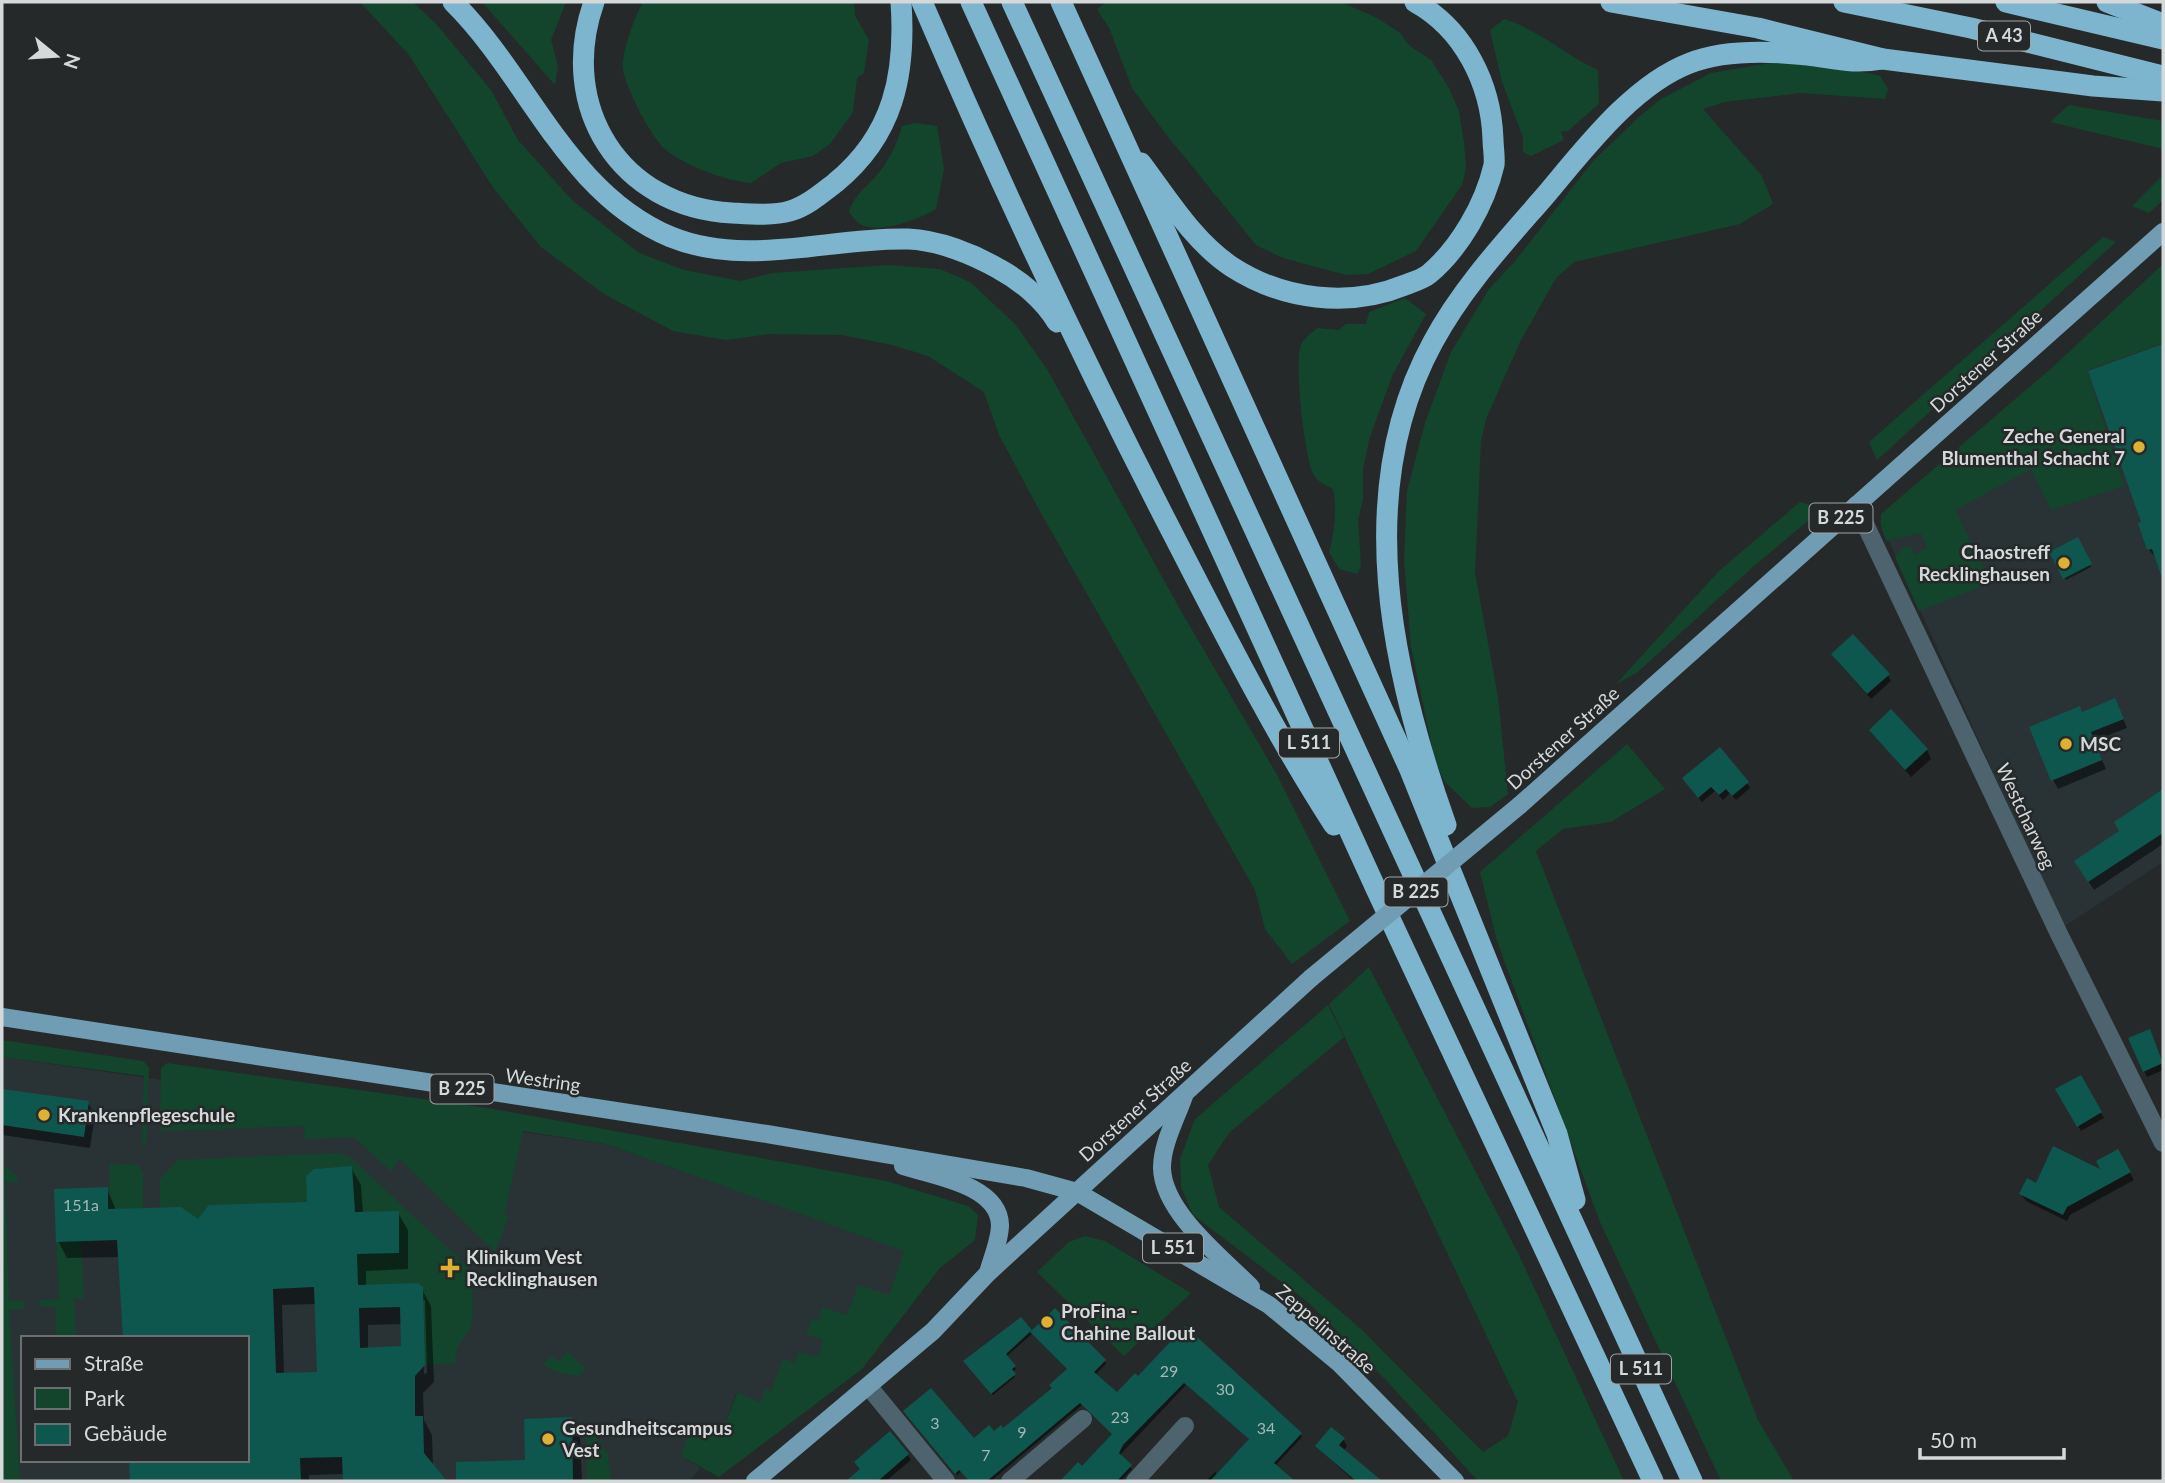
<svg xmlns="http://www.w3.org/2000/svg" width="2165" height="1483" viewBox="0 0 2165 1483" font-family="Lato,sans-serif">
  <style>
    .built { fill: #293335; fill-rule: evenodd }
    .green { fill: #13452d }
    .shadow { fill: #0007; fill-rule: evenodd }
    .building { fill: #0e574e; fill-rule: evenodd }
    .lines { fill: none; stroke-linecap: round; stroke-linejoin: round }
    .minor { stroke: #4d636d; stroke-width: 18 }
    .major { stroke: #709db3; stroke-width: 18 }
    .highway { stroke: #7db4ce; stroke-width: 21 }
    .major-bridge { stroke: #709db3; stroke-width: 18 }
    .poi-dot { fill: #ddb133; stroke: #252929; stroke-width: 2.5 }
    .labels { text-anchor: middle; stroke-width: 5; stroke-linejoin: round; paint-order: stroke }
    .number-label { font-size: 16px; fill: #a4b8b6 }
    .shield { fill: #252929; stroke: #a1a4a4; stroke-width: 2 }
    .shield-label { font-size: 18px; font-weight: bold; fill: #d6d9d9 }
    .street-label { font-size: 19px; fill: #d6d9d9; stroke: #252929 }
    .poi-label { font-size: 19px; font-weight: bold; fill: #d6d9d9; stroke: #252929; text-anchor: start }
  </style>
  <rect width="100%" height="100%" fill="#252929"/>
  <g class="built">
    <polygon points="2163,278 2163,862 2063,927 1880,521"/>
    <path d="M2,1057l604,87 299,107 -16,44 -42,20 -23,25 -6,17 -23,6 -34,39 -25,-9 -16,46 -39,17 20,12 -12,13h-669l-18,-75zM23,1338h224v122h-224z"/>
  </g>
  <g class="green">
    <polygon points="360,2 413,2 437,25 491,90 518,140 572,200 639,253 684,270 741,281 772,273 889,265 940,269 970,282 1015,324 1047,369 1181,611 1276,773 1350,921 1292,964 1265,929 1255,890 1037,506 999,435 984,392 928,356 892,345 842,335 769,334 726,340 673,331 604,294 541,247 494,189 409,55"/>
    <polygon points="482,2 566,2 551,40 558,66 555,85"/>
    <path d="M643,2h211l1,14 14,24 -5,33 -7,5 -4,34 -23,32 -17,12 -32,7 -30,20c-24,-2 -66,-17 -85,-33 -14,-11 -41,-63 -43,-81 -2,-16 12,-53 20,-67z"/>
    <polygon points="1107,2 1341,2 1377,18 1399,32 1410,46 1431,60 1449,88 1459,111 1464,142 1466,168 1462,185 1416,251 1368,274 1346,275 1283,258 1256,245 1165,133 1132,88 1110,30 1097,9"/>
    <path d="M1504,19c36,11 61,36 94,51l1,34 -31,27 -7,1 3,8 -33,16 -8,-4v-15l-21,-55 -12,-52z"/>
    <path d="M1770,63c38,1 74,3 110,13l8,13 -3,10 -84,-6 -76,9 -22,7 59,67 11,28 -33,20 -166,38 -18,16 -36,64 -34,77 -5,22 -6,132 23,124 10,97 -18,13 -18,1 -27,-26 -10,-21 -24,-114 -7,-87 3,-69 18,-68 26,-71 38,-63 27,-29 77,-99 47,-45 21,-17 50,-26z"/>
    <polygon points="2069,105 2163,121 2163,149 2050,122"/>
    <path d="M915,123l22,3 7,43 -8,40c-16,10 -58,26 -76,15 -4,-2 -8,-8 -11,-12 5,-17 16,-23 27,-36 13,-15 21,-31 26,-50z"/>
    <polygon points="2163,175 2163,200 2149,213 2132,206"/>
    <polygon points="2103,237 2116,242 1877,460 1869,442"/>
    <polygon points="2163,264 2163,343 2087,370 2124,486 2051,510 2031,469 1955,510 1991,583 1919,611 1895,557 1905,546 1911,548 1914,555 1927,548 1921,533 1886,541 1881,526 1881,514 2055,365"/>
    <path d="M1405,298l21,16 -34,62 -23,64 -6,30v29l-5,21 3,46 -4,8 -18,-5 -10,-17c6,-21 8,-41 4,-63 -6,-3 -14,-7 -18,-12 -11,-16 -20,-110 -15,-129 2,-9 11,-14 17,-20l22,2 7,-6h20l3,-12z"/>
    <polygon points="1800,502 1817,507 1808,521 1755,565 1638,672 1616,684 1719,571"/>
    <polygon points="1627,744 1665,789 1611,822 1563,829 1536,851 1758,1420 1794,1481 1721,1481 1600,1222 1497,941 1480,872"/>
    <polygon points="1369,967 1518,1253 1624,1481 1478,1481 1386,1380 1309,1303 1193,1215 1181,1187 1180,1159 1195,1119 1328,1005 1344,1037 1229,1133 1208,1165 1219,1207 1361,1329 1483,1452 1508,1436 1518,1402 1329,1004"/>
    <polygon points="2,1040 143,1061 149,1067 146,1145 142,1145 144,1076 2,1057"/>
    <polygon points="167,1063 494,1109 886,1181 968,1206 978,1215 975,1240 940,1268 862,1369 719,1477 681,1456 691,1427 720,1438 737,1393 761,1402 765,1389 771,1391 783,1359 795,1363 799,1352 818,1357 823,1340 806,1334 812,1319 818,1321 822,1307 847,1315 858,1285 889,1295 904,1251 606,1144 523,1131 504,1216 509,1216 495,1252 400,1159 391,1171 354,1137 305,1139 304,1126 160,1131 161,1068"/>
    <path d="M339,1153l12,5 117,109c4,11 7,51 2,61 -9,16 -14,15 -15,35l-30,2 -2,-78 -5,-4 -60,3 -6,-119 -34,1 -11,34 -98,3 -22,64 -2,-60 -25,-2v-28l18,-19z"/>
    <polygon points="110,1163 138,1165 143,1173 143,1208 124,1208 117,1216 108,1217"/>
    <polygon points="2,1167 11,1170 19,1182 5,1182 9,1301 25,1301 24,1309 9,1310 20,1481 2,1481"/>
    <polygon points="1085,1236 1105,1241 1191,1293 1124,1356 1037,1272 1069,1242"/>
    <polygon points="81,1241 84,1298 74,1299 76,1338 56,1338 56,1307 40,1306 39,1300 59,1299 56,1242"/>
    <polygon points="568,1352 586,1369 579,1376 563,1374 543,1365 551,1356 559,1362"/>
    <polygon points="581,1431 592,1431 608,1455 611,1481 586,1481 587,1443"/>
  </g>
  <g class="shadow">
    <polygon points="2163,346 2163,577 2157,559 2149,550 2140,524 2143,523 2090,372"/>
    <polygon points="2077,539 2091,567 2066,580 2051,552"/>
    <polygon points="1836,660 1888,675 1891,681 1871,699"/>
    <polygon points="2119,709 2127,728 2094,741 2106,769 2058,789 2053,780 2082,713"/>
    <polygon points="1871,730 1927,750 1931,759 1911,777"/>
    <polygon points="1747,783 1750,788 1736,800 1730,793 1723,800 1715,791 1702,802 1688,784"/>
    <polygon points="2159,794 2163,800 2163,844 2094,890 2081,870"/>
    <polygon points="2152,1036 2163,1061 2163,1070 2147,1077 2144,1071"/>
    <polygon points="2080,1077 2104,1118 2081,1131 2058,1090"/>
    <polygon points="2,1091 88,1103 95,1115 90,1148 2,1135"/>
    <polygon points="2118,1151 2134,1180 2070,1215 2067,1221 2026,1201 2021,1194 2037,1185 2105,1173"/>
    <path d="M351,1168l10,17 2,29 35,-1 10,17v39l-42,2v16l55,1 10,18 3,76 -11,11 1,27 8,15 1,32 11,14h-99l-1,-7 -35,1v6h-178l-1,-21h117v-122l-127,-81 -53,1 -9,-17 49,-52 9,21 82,11 111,-18zM421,1300h4l2,73 -3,1zM316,1304l3,69 -35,2 -2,-70zM402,1324l1,24 -35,1v-24z"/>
    <polygon points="1021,1320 1031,1331 1105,1361 1106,1364 1095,1375 1117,1394 1138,1379 1185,1329 1301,1435 1302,1437 1275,1466 1293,1481 1206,1481 1215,1472 1218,1475 1251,1440 1186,1385 1119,1456 1132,1469 1121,1481 1071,1481 1114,1435 1082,1405 991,1481 970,1481 962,1471 957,1475 907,1414 973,1440 1003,1431 1053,1389 1068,1370 1033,1333 1006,1357 1016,1369 1012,1372 1015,1377 993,1395 966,1363"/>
    <polygon points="571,1419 580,1436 582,1481 458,1481 457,1463 527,1462"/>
    <polygon points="1343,1439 1347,1446 1343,1451 1377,1481 1354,1481 1317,1447"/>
    <polygon points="908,1455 911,1460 886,1481 849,1481 861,1470"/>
  </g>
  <g class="building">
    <polygon points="2163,344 2163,575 2161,575 2152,549 2147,550 2138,523 2141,522 2088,371"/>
    <polygon points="2078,537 2092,564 2063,579 2049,552"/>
    <polygon points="1853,634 1890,674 1867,694 1831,654"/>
    <polygon points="2115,698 2124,719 2091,732 2102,760 2051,781 2029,727 2080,706 2082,712"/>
    <polygon points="1891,709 1928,749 1905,770 1869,730"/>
    <polygon points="1720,747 1749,782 1732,796 1726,789 1719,795 1711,787 1698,798 1682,778"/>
    <polygon points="2163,789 2163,833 2088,882 2074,861 2119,831 2114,822"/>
    <polygon points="2150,1029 2163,1063 2143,1072 2128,1038"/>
    <polygon points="2081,1075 2102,1112 2077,1127 2055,1089"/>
    <polygon points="2,1089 89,1101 84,1137 2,1125"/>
    <polygon points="2053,1146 2100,1169 2096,1161 2118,1149 2131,1172 2067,1207 2063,1215 2019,1194 2027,1178 2036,1183"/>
    <path d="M352,1166l3,46 44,-1v42l-42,1 1,31 60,-2 5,4 2,78 -10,11v40h8l1,37 23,28h-104l-1,-24 -42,1 1,23h-171l-1,-21h118v-122h-124l-6,-98 -61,2 -2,-53 54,-2v22l73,-2 17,12 11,-14 98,-3 -1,-26 8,-7zM314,1287l3,85 -41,1 -3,-84zM400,1307l1,39 -41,2 -1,-40z"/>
    <polygon points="1055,1308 1106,1360 1094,1372 1117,1392 1135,1373 1138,1376 1185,1326 1302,1433 1274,1463 1295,1481 1210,1481 1249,1439 1184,1383 1123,1445 1119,1453 1132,1465 1117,1481 1060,1481 1078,1462 1082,1466 1112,1434 1080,1403 987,1481 969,1481 959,1470 955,1474 903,1411 931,1388 974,1438 989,1425 994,1431 1001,1425 1003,1428 1052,1388 1049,1385 1067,1369 1030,1332"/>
    <polygon points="1021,1317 1032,1330 1006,1354 1016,1366 1012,1369 1016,1374 991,1394 963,1361"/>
    <polygon points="572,1417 573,1481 456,1481 456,1462 525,1460 524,1419"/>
    <polygon points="1331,1427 1345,1438 1339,1445 1382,1481 1356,1481 1315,1446"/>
    <polygon points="890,1431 909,1454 878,1481 846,1481 860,1469 854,1462"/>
  </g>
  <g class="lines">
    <g class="minor">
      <polyline points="1856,505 2060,936 2163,1143"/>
      <polyline points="869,1387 946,1481"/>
      <polyline points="1010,1481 1083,1419"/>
      <polyline points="1135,1481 1185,1426"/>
    </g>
    <g class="major">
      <polyline points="1520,805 2163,232"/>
      <polyline points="2,1017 767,1134 1026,1178 1077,1192 1269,1305 1339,1363 1455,1481"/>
      <path d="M1184,1096c-8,23 -22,48 -22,72 1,44 60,90 89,119"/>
      <path d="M903,1166c31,10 96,19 97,59 0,15 -8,33 -12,48"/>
      <polyline points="755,1481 933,1331 988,1273 1311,978"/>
    </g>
    <g class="highway">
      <path d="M453,2c76,75 113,191 218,235 76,31 159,0 237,2 30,1 65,15 91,30 22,12 45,31 58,53"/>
      <path d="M594,2c-37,105 26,205 138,211 18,1 41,3 58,-2 17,-5 32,-18 45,-28 59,-48 71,-109 66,-181"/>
      <path d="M922,2c78,182 162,360 253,536 50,97 100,196 159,287"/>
      <polyline points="971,2 1377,891 1653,1481"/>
      <polyline points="1012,2 1692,1481"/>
      <polyline points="1061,2 1410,770 1557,1134 1575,1200"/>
      <polyline points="1611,2 1758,28 1883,59 2093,86 2163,91"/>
      <polyline points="1844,2 1971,28 2163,76"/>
      <polyline points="2006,2 2163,39"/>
      <polyline points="2107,2 2163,24"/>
      <path d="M1141,163c27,36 53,79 91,104 51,33 117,41 173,18 8,-3 18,-6 24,-11 31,-26 56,-70 65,-109 1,-8 -1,-18 -1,-26 -2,-55 -29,-110 -78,-137"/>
      <path d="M1446,825c-54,-152 -95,-333 -13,-483 29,-54 71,-99 111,-145 39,-46 88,-112 146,-134 35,-14 81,-12 118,-8 30,4 44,9 75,4"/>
    </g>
    <polyline class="major-bridge" points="1311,978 1520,805"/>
  </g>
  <g class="poi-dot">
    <circle cx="2139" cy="447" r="7"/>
    <circle cx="2064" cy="563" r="7"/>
    <circle cx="2066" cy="744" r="7"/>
    <circle cx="44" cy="1115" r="7"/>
    <path d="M446.5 1257.5h7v7h7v7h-7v7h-7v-7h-7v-7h7z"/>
    <circle cx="1047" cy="1322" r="7"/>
    <circle cx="548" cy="1439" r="7"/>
  </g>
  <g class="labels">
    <g class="number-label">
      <text x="81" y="1211">151a</text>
      <text x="1169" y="1377">29</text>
      <text x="1225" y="1395">30</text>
      <text x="1120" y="1423">23</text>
      <text x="935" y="1429">3</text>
      <text x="1266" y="1434">34</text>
      <text x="1022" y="1438">9</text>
      <text x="986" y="1461">7</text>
    </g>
    <g class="shield">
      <rect x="1978" y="21.5" width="52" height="29" rx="5"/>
      <rect x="1809.5" y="503.5" width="63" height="29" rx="5"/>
      <rect x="1279" y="728.5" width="60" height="29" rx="5"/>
      <rect x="1384.5" y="877.5" width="63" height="29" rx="5"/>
      <rect x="430.5" y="1074.5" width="63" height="29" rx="5"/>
      <rect x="1143" y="1233.5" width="60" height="29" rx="5"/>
      <rect x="1611" y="1354.5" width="60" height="29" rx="5"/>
    </g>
    <g class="shield-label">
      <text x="2004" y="42">A 43</text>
      <text x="1841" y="524">B 225</text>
      <text x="1309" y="749">L 511</text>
      <text x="1416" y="898">B 225</text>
      <text x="462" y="1095">B 225</text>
      <text x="1173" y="1254">L 551</text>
      <text x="1641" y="1375">L 511</text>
    </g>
    <g class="street-label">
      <text transform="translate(1986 361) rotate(-42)" y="7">Dorstener Straße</text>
      <text transform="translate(1563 738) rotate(-42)" y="7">Dorstener Straße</text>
      <text transform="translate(2026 816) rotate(65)" y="7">Westcharweg</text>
      <text transform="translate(543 1080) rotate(8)" y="7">Westring</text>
      <text transform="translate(1135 1110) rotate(-42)" y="7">Dorstener Straße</text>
      <text transform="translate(1326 1329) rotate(41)" y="7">Zeppelinstraße</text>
    </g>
    <g class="poi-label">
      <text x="2125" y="443" text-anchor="end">Zeche General<tspan x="2125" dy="22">Blumenthal Schacht 7</tspan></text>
      <text x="2050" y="559" text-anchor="end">Chaostreff<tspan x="2050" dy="22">Recklinghausen</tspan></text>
      <text x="2080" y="751">MSC</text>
      <text x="58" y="1122">Krankenpflegeschule</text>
      <text x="466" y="1264">Klinikum Vest<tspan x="466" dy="22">Recklinghausen</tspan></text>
      <text x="1061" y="1318">ProFina -<tspan x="1061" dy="22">Chahine Ballout</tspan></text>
      <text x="562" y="1435">Gesundheitscampus<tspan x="562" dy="22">Vest</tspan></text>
    </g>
  </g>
  <rect width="2165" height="1483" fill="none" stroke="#d6d9d9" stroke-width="7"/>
  <rect x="21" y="1336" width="228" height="126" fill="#252929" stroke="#6c6f6f" stroke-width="2"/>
  <rect x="35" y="1359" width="35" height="10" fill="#709db3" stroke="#6c6f6f" stroke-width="2"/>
  <text x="84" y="1371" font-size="21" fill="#d6d9d9">Straße</text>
  <rect x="35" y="1388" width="35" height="21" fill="#13452d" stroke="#6c6f6f" stroke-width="2"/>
  <text x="84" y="1406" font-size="21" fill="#d6d9d9">Park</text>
  <rect x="35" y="1424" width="35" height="21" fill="#0e574e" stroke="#6c6f6f" stroke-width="2"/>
  <text x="84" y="1441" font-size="21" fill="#d6d9d9">Gebäude</text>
  <g transform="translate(56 56) rotate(108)" stroke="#252929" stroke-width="5" paint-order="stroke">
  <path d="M0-5L12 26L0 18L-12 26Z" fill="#d6d9d9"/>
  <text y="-10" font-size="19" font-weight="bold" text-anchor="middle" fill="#d6d9d9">N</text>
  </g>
  <path d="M1920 1448v10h144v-10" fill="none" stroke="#d6d9d9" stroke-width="3.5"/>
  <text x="1930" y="1448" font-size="21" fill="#d6d9d9" stroke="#252929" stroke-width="5" paint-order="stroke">50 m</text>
</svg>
